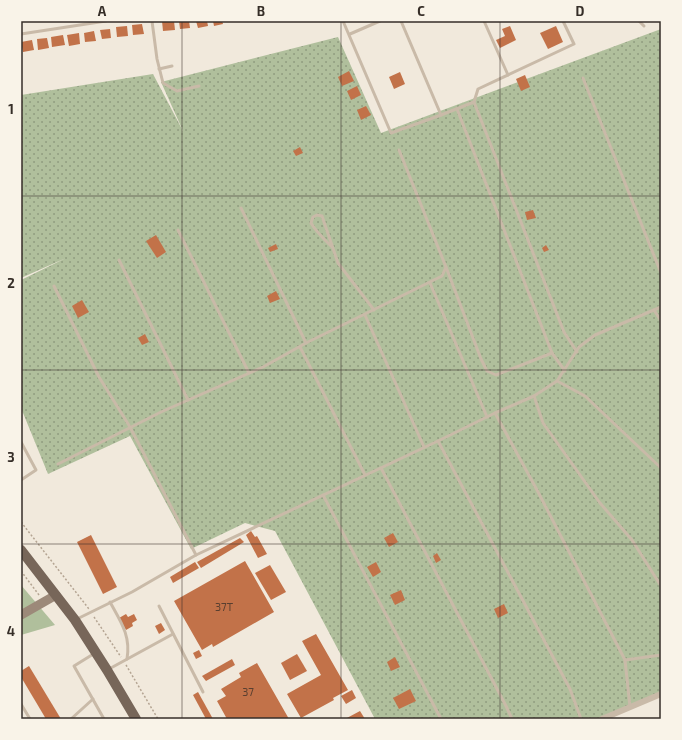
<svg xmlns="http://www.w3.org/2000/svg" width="682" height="740" viewBox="0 0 682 740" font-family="'Exo 2',sans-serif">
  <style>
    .grass { fill: url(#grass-dots) }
    .park { fill: #b0bf9c }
    .building { fill: #c27249 }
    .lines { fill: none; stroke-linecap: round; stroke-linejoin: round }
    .path { stroke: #b4a492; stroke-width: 1.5; stroke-dasharray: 2 2; stroke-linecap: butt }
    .service { stroke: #c9baa8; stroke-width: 3 }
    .minor { stroke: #c9baa8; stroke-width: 6 }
    .secondary { stroke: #9c8979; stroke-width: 9 }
    .primary { stroke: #776659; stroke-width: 10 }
    .grid { fill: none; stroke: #362e28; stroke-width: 1; stroke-opacity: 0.55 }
    .labels { text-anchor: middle; stroke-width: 3; stroke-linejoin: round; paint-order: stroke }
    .number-label { font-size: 11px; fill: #593f30 }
    .neatline { fill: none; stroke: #362e28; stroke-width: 1.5 }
    .grid-label { font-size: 13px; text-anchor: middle; font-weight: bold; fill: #362e28 }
  </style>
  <defs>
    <pattern id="grass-dots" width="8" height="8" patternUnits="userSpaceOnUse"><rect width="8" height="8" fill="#b0bf9c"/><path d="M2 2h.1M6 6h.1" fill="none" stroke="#909c7f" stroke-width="1.8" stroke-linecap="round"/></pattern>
  </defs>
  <rect width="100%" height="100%" fill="#f1e9dc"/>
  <polygon class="grass" points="661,29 661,692 596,719 375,719 275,531 245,523 191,549 130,436 48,474 21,408 21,280 66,258 21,278 21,95 153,74 183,131 161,82 338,37 381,133"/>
  <polygon class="park" points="21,585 55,625 21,635"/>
  <g class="building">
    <polygon points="162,21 174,21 175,30 163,31"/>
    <polygon points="179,21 189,21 190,28 180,29"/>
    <polygon points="196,21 207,21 208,26 198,28"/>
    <polygon points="213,21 222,21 223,24 214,26"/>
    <polygon points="142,24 144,34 133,35 132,25"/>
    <polygon points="127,26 128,36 117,37 116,27"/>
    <polygon points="510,26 516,40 500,48 496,40 505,36 502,29"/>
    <polygon points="556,26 563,42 548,49 540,33"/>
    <polygon points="110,29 111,38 102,39 100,30"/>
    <polygon points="94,31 96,41 85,42 84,33"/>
    <polygon points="79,33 80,44 69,46 67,35"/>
    <polygon points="63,35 65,45 52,47 51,37"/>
    <polygon points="47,38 49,48 38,50 37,39"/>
    <polygon points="32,40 34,50 23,52 21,42"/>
    <polygon points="349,71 354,81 342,86 338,77"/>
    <polygon points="400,72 405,84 394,89 389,77"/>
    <polygon points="525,75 530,87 521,91 516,79"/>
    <polygon points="357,86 361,95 351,100 347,91"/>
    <polygon points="366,106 371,115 361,120 357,110"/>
    <polygon points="300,147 303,153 296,156 293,151"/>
    <polygon points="533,210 536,218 527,220 525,212"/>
    <polygon points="156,235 166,252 157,258 146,241"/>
    <polygon points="276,244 278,249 270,252 268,248"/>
    <polygon points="546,245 549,250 544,252 542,248"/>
    <polygon points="276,291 280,299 270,303 267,296"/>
    <polygon points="82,300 89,312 78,318 72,306"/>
    <polygon points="145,334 149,342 142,345 138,338"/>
    <polygon points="251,531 255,537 257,536 267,554 258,558 246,535"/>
    <polygon points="393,533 398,542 389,547 384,538"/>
    <polygon points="91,535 117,587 103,594 77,542"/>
    <polygon points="240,538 244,542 201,568 197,562"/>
    <polygon points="437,553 441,560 436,563 433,556"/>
    <polygon points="245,561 274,612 213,647 212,644 202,650 174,601"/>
    <polygon points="195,562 199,568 173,583 170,577"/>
    <polygon points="376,562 381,572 373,577 367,567"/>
    <polygon points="270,565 286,592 271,600 255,573"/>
    <polygon points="401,590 405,600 395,605 390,595"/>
    <polygon points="504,604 508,613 498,618 494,609"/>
    <polygon points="126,614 128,617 134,614 137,620 132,623 133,626 126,630 119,618"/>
    <polygon points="161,623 165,630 159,634 155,626"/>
    <polygon points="316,634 348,690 333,698 334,700 301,718 287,694 321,675 302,641"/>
    <polygon points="199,650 202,656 196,659 193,653"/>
    <polygon points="297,654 307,671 290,680 281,663"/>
    <polygon points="395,657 400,667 391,671 387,662"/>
    <polygon points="232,659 235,665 206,681 202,676"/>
    <polygon points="257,663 289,719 227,719 217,701 226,696 221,689 241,677 239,673"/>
    <polygon points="29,666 61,719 46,719 21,677 21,671"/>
    <polygon points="410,689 416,701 399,709 393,698"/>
    <polygon points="352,690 356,698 346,704 341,696"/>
    <polygon points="198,692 213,719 206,719 193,695"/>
    <polygon points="360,711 365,719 345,719"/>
  </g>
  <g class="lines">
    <g class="path">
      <polyline points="21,522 89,609"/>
      <polyline points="21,571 39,595"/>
      <polyline points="94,617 121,657"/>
      <polyline points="126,665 158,719"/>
    </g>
    <g class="service">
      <polyline points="152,21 157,59 163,83 177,91 199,86"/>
      <polyline points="343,21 391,133 441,115 474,102 478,89 574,44 563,21"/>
      <polyline points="401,21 441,115"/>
      <polyline points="484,21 508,75"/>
      <polyline points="639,21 644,26"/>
      <polyline points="21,34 106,21"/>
      <polyline points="350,34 380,21"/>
      <polyline points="159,69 172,66"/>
      <polyline points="583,78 661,273"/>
      <polyline points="474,102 564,332 577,352"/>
      <polyline points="457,109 552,353 565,371"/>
      <polyline points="241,208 306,343"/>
      <polyline points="178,230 249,373"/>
      <path d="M333,248c-8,-8 -16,-15 -22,-25l2,-6 4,-2 5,1 16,47 36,47"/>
      <polyline points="119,260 188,400"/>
      <polyline points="446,267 481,359 487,371 496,375 552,353"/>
      <polyline points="430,283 487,417"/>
      <polyline points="54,286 99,377 130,427 196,555"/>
      <polyline points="654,310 661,321"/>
      <polyline points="365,315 424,447"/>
      <polyline points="300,347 365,475"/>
      <polyline points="557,381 585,396 661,468"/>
      <polyline points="534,396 543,423 600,503 632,540 661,586"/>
      <polyline points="495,413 537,490 625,660 630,707"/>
      <polyline points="438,441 570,689 581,719"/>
      <polyline points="21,442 36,470 21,480"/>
      <polyline points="58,464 161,412 263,367 306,343 442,276 446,267 399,150"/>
      <polyline points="381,468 506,706 512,719"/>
      <polyline points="323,495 441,719"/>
      <path d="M110,602c11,20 21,34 17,57"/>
      <polyline points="159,606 203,692"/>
      <polyline points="77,619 132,592 196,555 438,441 495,413 534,396 557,381 579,347 595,335 661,307"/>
      <polyline points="95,653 74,666 104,719"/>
      <polyline points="625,660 661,655"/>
      <polyline points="109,669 173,634"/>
      <polyline points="21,704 30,719"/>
      <polyline points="71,719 93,699"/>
    </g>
    <polyline class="minor" points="602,719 661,694"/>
    <polyline class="secondary" points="21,615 56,595"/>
    <polyline class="primary" points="21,550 75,620 107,670 136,719"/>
  </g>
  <path class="grid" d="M182,21v698M341,21v698M500,21v698M21,196h640M21,370h640M21,544h640"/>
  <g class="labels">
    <g class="number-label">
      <text x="224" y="611">37Т</text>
      <text x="248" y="696">37</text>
    </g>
  </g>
  <rect width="682" height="740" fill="none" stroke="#f9f3e8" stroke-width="44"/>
  <rect x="22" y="22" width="638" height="696" class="neatline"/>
  <g class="grid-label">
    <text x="102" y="16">A</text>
    <text x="261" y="16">B</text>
    <text x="421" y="16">C</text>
    <text x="580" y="16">D</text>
    <text x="11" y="114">1</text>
    <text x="11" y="288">2</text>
    <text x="11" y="462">3</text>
    <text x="11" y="636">4</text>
  </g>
</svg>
